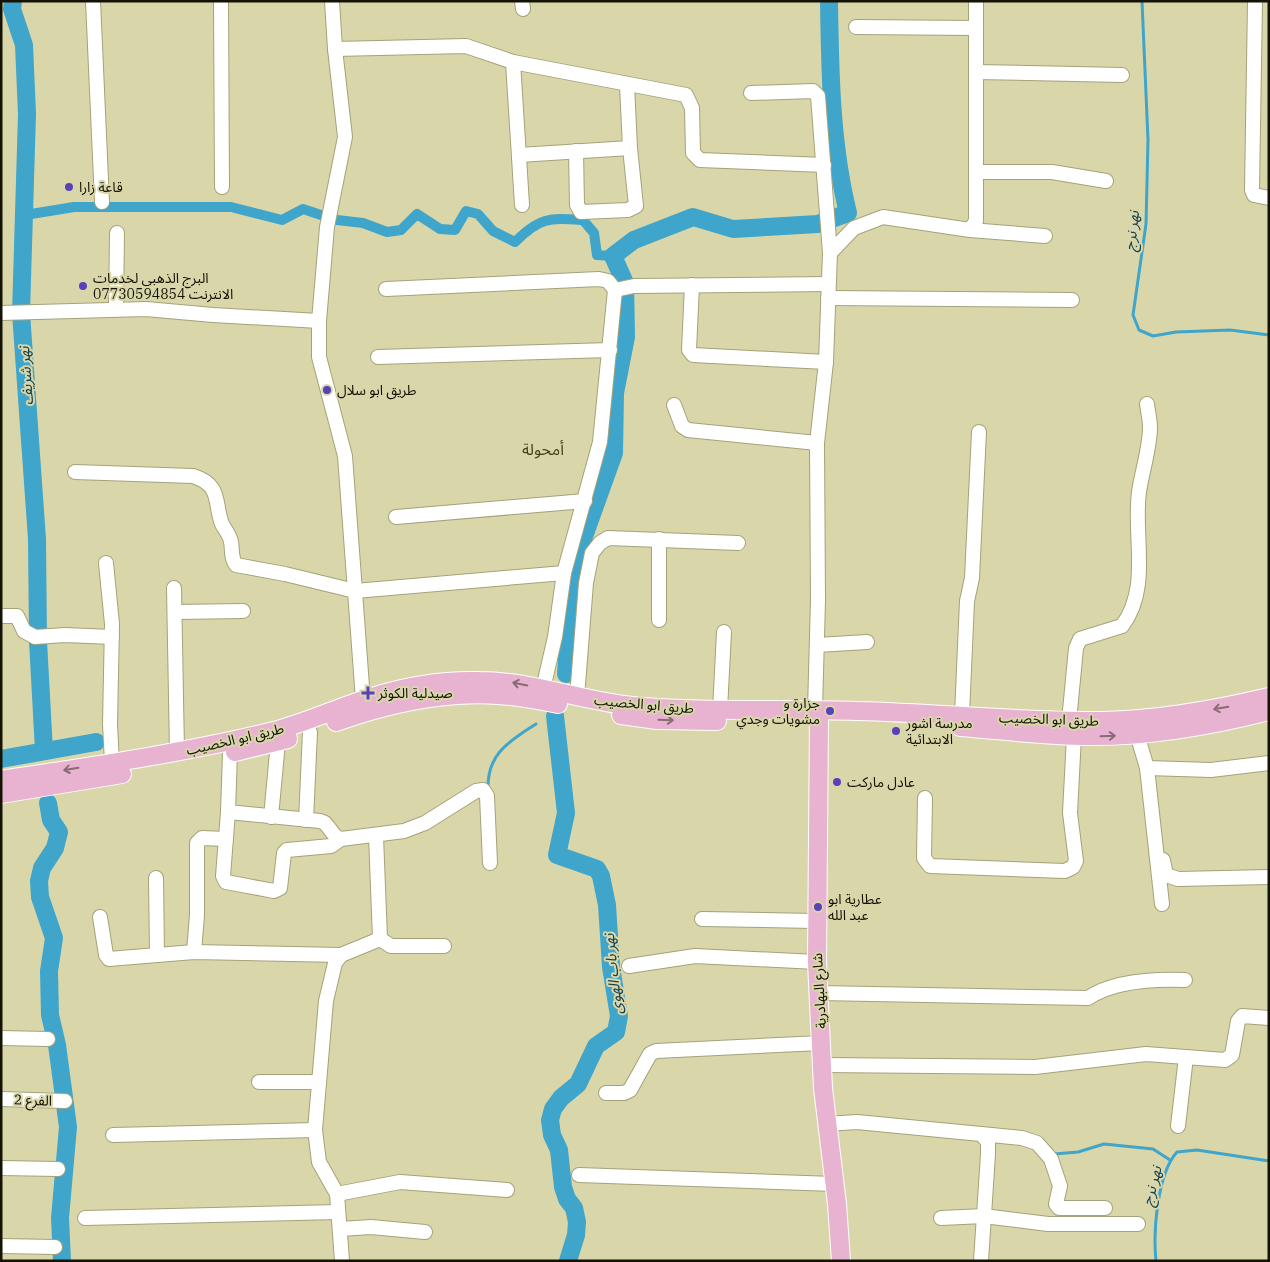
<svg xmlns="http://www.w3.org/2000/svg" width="1270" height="1262" viewBox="0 0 1270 1262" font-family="'IBM Plex Serif','Noto Sans Arabic',serif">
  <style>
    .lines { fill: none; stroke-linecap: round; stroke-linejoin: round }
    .stream { stroke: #40a5ca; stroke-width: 3 }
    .canal { stroke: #40a5ca; stroke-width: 10 }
    .river { stroke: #40a5ca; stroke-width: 18 }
    .minor-casing { stroke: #a4a378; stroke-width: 16 }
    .major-casing { stroke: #fff; stroke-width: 20 }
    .minor { stroke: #fff; stroke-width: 14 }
    .major { stroke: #e7b3d0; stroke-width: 18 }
    .oneway { stroke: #886b74 }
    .poi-dot { fill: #5841b9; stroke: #d9d7aa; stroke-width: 2 }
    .labels { text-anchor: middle; stroke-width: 4; stroke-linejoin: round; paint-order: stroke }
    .poi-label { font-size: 14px; fill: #131203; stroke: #d9d7aa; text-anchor: start }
    .street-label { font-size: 14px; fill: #131203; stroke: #d9d7aa }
    .water-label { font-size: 15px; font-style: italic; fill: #144050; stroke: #d9d7aa }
    .quarter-label { font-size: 16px; fill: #45431a; stroke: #d9d7aa }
  </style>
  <rect width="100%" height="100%" fill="#d9d7aa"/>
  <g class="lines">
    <g class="stream">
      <polyline points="1142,1 1148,140 1146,224 1133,315 1139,330 1153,336 1176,332 1230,330 1269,335"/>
      <path d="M488,789c-1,-36 22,-48 48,-65"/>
      <polyline points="1054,1154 1078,1152 1104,1144 1153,1149 1170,1160"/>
      <path d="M1156,1261c-3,-29 1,-87 21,-109l20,-2 72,11"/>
    </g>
    <g class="canal">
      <polyline points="25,215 74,207 231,207 282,220 303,209 321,215"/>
      <path d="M337,220l26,3 24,9 14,-2 16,-16 23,15 15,1 11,-19 12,3 15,17 22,11c25,-25 34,-24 68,-22l11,13 3,22 16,1"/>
    </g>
    <g class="river">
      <polyline points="13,1 12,9 24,45 27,114 21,313 37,539 38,641 44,751"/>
      <path d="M566,674l7,-107 41,-114 1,-60 11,-56 -1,-54 -12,-27 21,-16 59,-23 40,12 85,-5 30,-11c-17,-69 -18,-140 -19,-212"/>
      <polyline points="555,716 566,813 557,855 597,869 601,876 607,905 611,967 619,1016 616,1032 596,1046 578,1084 561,1098 553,1109 550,1120 552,1135 559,1150 563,1187 567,1199 574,1208 577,1222 576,1235 568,1261"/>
      <polyline points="1,759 96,742"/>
      <polyline points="48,803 51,820 59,832 55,848 42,868 39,881 40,897 54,938 49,971 50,1015 57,1045 68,1127 60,1218 62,1261"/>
    </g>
    <defs>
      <g id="minor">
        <polyline points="93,1 102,202"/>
        <polyline points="221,1 222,187"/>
        <polyline points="332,1 335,49 345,137 327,227 319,321 319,357 345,456 363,700"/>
        <polyline points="522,1 523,9"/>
        <polyline points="1255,1 1252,190 1254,195 1269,198"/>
        <polyline points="856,27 976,28"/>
        <polyline points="335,49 466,46 513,62 686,95 692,108 693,153 700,160 824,165"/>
        <polyline points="513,62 522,205"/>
        <polyline points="976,72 1122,75"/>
        <polyline points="751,93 813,91 818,96 830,253 826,362 817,443 818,600 815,709"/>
        <polyline points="576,151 577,205 581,212 628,210 636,206 630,148 627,85"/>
        <polyline points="519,155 630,148"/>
        <polyline points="976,172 1052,172 1106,181"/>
        <polyline points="970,230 1045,236"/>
        <polyline points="830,253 854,228 883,217 970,230 976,221 976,1"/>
        <polyline points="692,285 689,350 693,355 826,362"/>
        <polyline points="386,289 599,279 608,281 615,290 600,442 564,573 555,637 543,689"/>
        <polyline points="615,290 634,286 828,284"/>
        <polyline points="828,298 1072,300"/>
        <polyline points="116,309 117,233"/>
        <polyline points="1,313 146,309 213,315 319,321"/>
        <polyline points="378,357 610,350"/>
        <polyline points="674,405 682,426 688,430 817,443"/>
        <path d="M75,472l118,4c29,9 21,27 29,48 3,6 8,11 9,18 2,8 -1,15 5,23l49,9 70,17 209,-18"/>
        <polyline points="396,517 585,501"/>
        <polyline points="106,563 112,624 110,724 112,763"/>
        <polyline points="174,588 177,752"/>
        <polyline points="175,612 243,611"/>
        <polyline points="1,616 17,616 24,631 35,637 65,635 112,637"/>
        <polyline points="659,620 659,539"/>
        <polyline points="817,645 867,642"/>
        <polyline points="577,697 586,583 592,553 600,543 608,538 738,543"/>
        <polyline points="720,710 724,632"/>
        <polyline points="962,715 967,601 972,578 979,432"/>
        <path d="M1069,721l7,-73 4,-9 42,-13c29,-38 11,-90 17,-134 3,-21 11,-44 11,-65 0,-7 -2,-15 -3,-23"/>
        <polyline points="1137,734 1147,768 1162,904"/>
        <polyline points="230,753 228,812 320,821 325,823 336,837 341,839 404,831 425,823 476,791 483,790 487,796 490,863"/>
        <polyline points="1147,768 1211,770 1269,763"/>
        <polyline points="925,798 924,858 930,866 1065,871 1073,867 1076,861 1070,813 1074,736"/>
        <polyline points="228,812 223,876 226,882 274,891 280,888 284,853 287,850 331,846 341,839"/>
        <polyline points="271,817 278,742"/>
        <polyline points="306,820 310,732"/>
        <polyline points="376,836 380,939"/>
        <polyline points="1163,860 1166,875 1178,879 1269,877"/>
        <polyline points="156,878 157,955"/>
        <polyline points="100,917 106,955 109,959 194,952 341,955"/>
        <polyline points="702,919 816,921"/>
        <polyline points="194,952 197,915 197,843 202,838 226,839"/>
        <polyline points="629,966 695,956 817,962"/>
        <path d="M819,993l269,5c25,-17 68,-19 97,-18"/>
        <polyline points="1,1038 48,1039"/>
        <polyline points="822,1065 1035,1067 1146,1054 1225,1060 1232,1055 1238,1021 1242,1016 1269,1018"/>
        <polyline points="259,1082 319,1082"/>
        <polyline points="606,1093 624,1093 630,1090 650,1054 656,1051 821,1043"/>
        <polyline points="1,1099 65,1101"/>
        <polyline points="826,1124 857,1122 981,1134 988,1142 988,1154 981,1261"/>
        <polyline points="1178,1126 1186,1057"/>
        <polyline points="981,1134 1022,1138 1037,1143 1051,1159 1060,1186 1056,1204 1059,1208 1105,1208"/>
        <polyline points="113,1135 315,1130"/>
        <polyline points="1,1168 58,1169"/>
        <polyline points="579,1175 834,1184"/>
        <polyline points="337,1194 400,1182 507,1190"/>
        <polyline points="85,1218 338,1212"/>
        <polyline points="941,1218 984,1216 1048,1224 1138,1224"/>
        <polyline points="340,1229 371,1227 425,1232"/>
        <polyline points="1,1246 55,1247"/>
        <polyline points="342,1261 337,1194 319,1162 315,1130 326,1001 335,963 341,955 380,939 391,946 444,946"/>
      </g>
      <g id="major">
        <polyline points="621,715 657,720 717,721"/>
        <polyline points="819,719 817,962 823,1088 837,1204 841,1261"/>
        <path d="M336,722c51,-18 107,-31 162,-27 20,1 40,5 60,9"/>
        <path d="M960,727c42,3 85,9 127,9 61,1 123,-10 182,-25"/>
        <polyline points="235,752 288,739"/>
        <path d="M1,780c92,-14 183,-27 273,-49 34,-9 65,-24 98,-34 34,-11 72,-17 108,-16 52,0 101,20 152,25 75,7 151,2 226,5 82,2 163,11 245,10 56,-1 111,-11 166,-24"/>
        <polyline points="1,794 122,774"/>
      </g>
    </defs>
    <use href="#minor" class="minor-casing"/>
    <use href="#major" class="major-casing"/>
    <use href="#minor" class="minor"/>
    <use href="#major" class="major"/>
  </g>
  <defs><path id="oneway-shaft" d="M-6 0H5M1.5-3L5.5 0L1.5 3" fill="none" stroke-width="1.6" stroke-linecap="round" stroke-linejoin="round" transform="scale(1.25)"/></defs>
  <g class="oneway">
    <use href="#oneway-shaft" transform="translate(520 684) rotate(-169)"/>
    <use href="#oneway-shaft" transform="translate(1221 708) rotate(170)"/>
    <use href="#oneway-shaft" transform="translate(666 720) rotate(2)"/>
    <use href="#oneway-shaft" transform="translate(1108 736) rotate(-2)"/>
    <use href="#oneway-shaft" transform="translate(71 769) rotate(171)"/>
  </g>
  <g class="poi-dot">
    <circle cx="69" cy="187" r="5"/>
    <circle cx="83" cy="286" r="5"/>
    <circle cx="327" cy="390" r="5"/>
    <path d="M365.5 685.5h5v5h5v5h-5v5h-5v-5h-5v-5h5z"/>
    <circle cx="830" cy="711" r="5"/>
    <circle cx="896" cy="731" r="5"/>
    <circle cx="837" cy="782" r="5"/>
    <circle cx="818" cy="907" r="5"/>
  </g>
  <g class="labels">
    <g class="poi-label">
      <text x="79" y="192">قاعة زارا</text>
      <text x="93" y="283">البرج الذهبي لخدمات<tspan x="93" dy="16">الانترنت 07730594854</tspan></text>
      <text x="337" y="395">طريق ابو سلال</text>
      <text x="378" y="698">صيدلية الكوثر</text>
      <text x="820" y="708" text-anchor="end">جزارة و<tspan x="820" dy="16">مشويات وجدي</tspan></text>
      <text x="906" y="728">مدرسة اشور<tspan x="906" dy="16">الابتدائية</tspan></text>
      <text x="847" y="787">عادل ماركت</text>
      <text x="828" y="904">عطارية ابو<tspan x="828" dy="16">عبد الله</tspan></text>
    </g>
    <g class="street-label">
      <text transform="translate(644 704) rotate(5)" y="5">طريق ابو الخصيب</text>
      <text transform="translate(1049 719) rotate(2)" y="5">طريق ابو الخصيب</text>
      <text transform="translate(235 739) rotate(-13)" y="5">طريق ابو الخصيب</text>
      <text transform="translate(819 991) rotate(-93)" y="5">شارع البهادرية</text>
      <text transform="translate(33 1100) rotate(2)" y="5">الفرع 2</text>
    </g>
    <g class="water-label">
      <text transform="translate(1132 231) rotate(-84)" y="5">نهر نرج</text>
      <text transform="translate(26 376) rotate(-94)" y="5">نهر شريف</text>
      <text transform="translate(613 974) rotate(-96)" y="5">نهر باب الهوى</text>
      <text transform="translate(1152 1186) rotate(-76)" y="5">نهر نرج</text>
    </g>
    <g class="quarter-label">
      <text x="543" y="455">أمحولة</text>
    </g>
  </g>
  <rect width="1270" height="1262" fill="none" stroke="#131203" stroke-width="5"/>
</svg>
